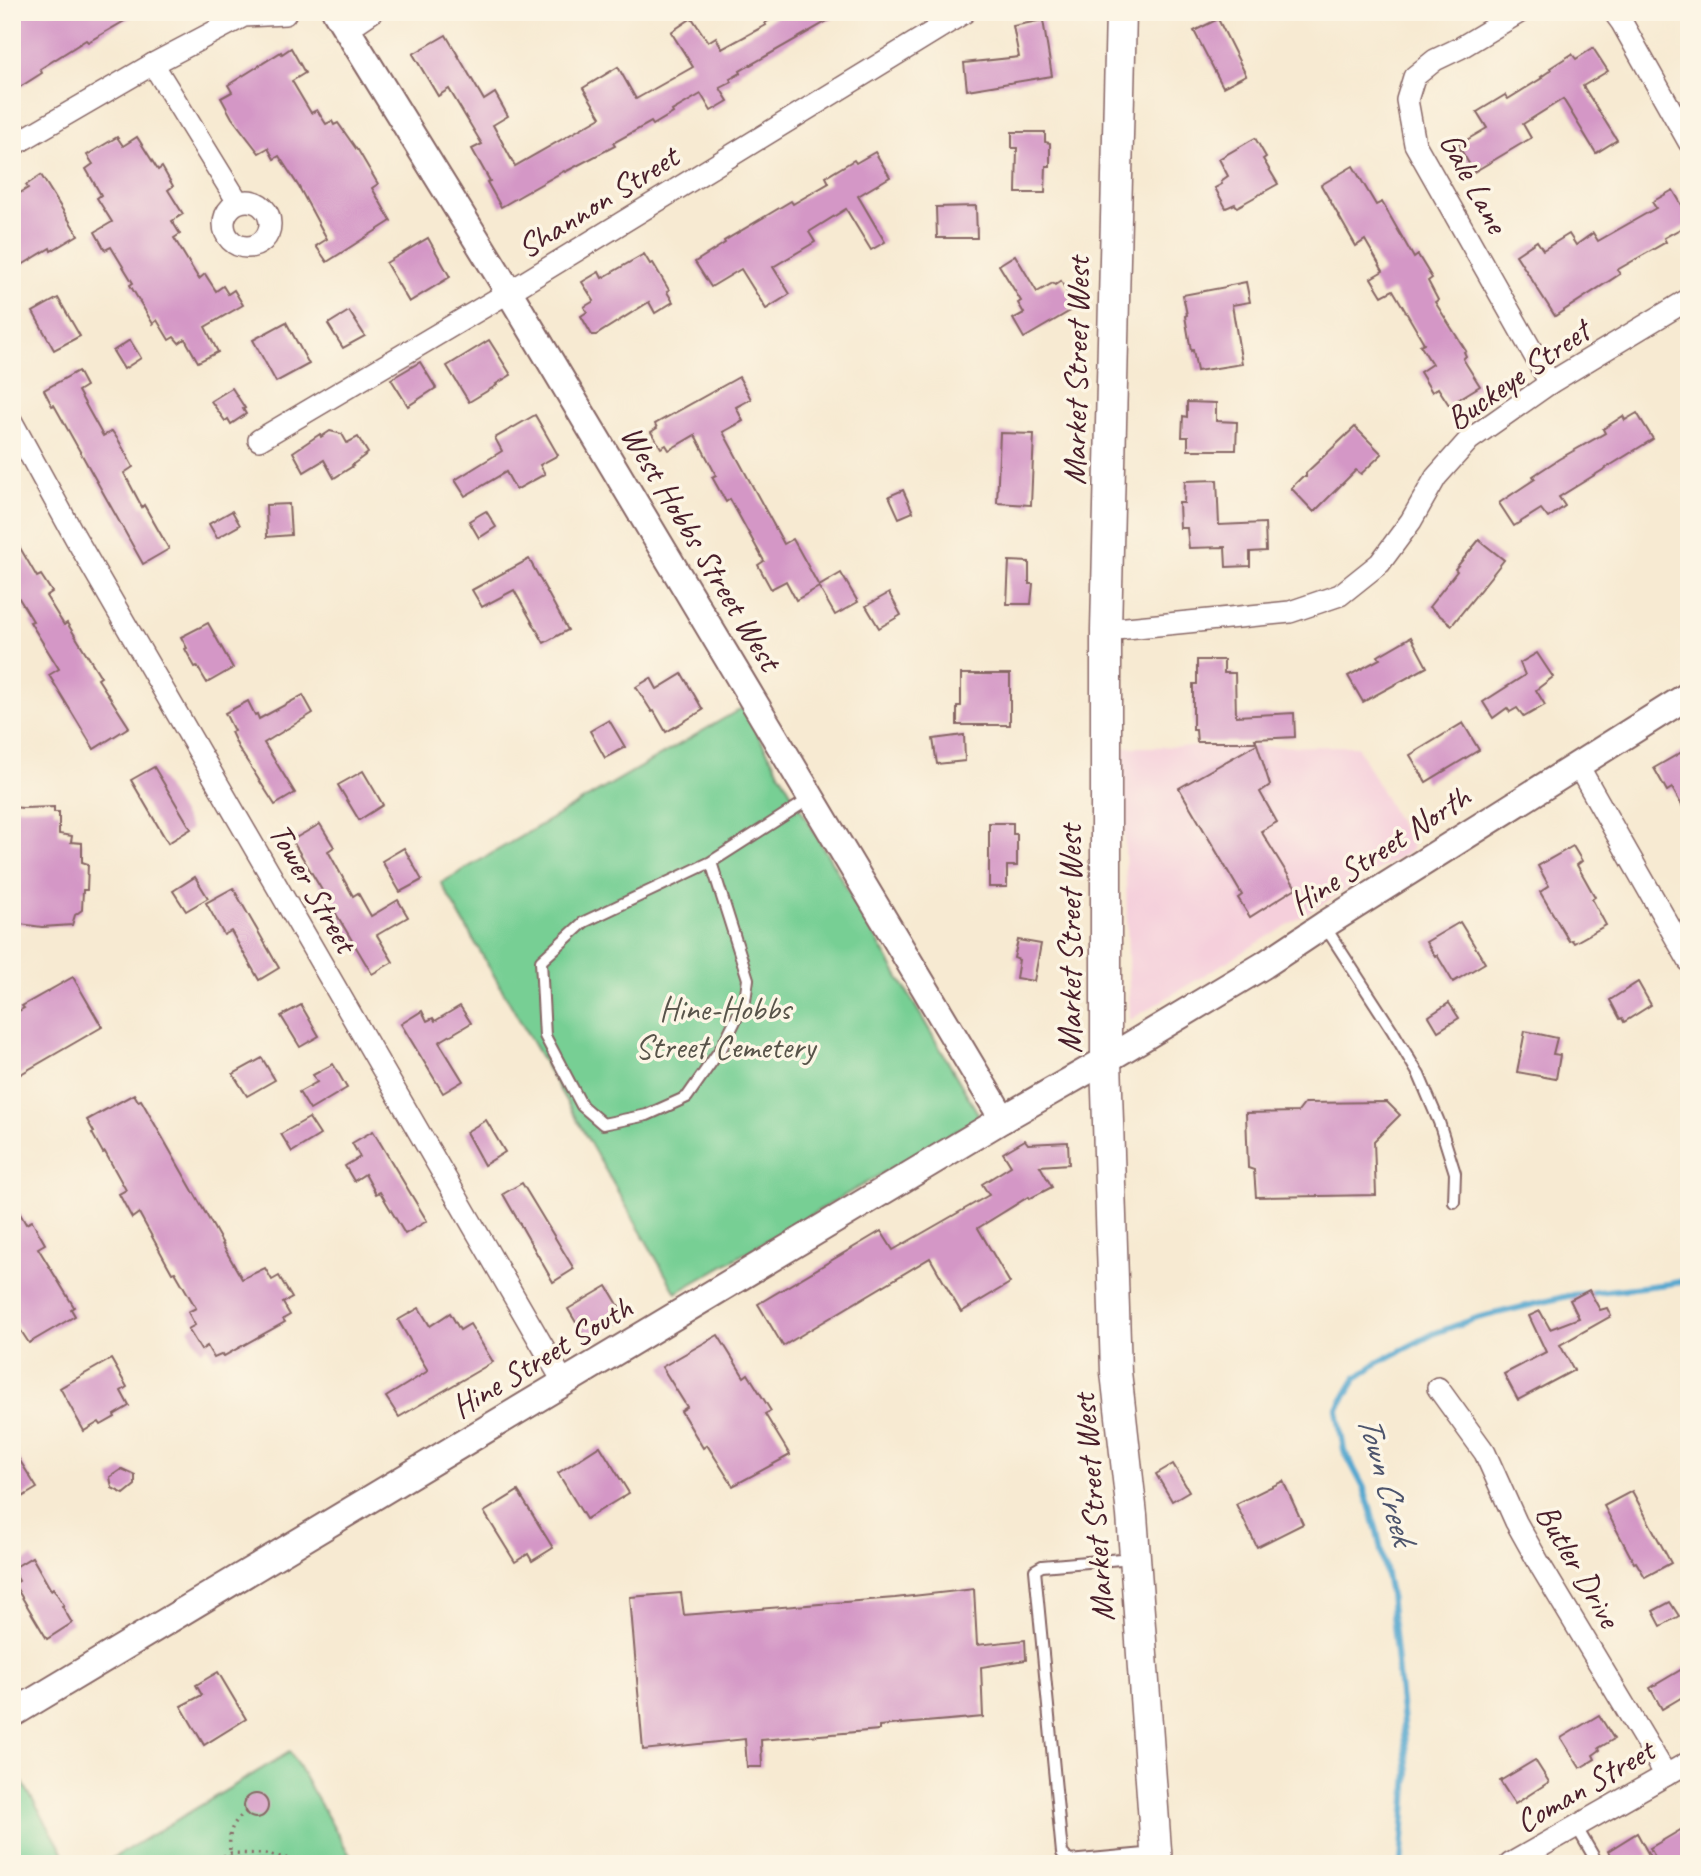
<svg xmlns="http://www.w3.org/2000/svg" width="1701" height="1876" viewBox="0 0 1701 1876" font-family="Caveat,sans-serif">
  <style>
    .built { fill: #f5cfdb }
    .green { fill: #77cf94; stroke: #607760; stroke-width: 2 }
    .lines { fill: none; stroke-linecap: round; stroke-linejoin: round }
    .stream { stroke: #54a7cf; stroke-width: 6 }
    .building { fill: #d497c6 }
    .service-casing { stroke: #876665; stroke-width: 14 }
    .minor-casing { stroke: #876665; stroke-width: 24 }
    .tertiary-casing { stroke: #876665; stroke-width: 30 }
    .secondary-casing { stroke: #876665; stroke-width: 33 }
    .path { stroke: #876665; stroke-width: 3.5; stroke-dasharray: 2 5; stroke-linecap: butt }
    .service { stroke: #fff; stroke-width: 10 }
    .minor { stroke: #fff; stroke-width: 21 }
    .tertiary { stroke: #fff; stroke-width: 26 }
    .secondary { stroke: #fff; stroke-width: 30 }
    .labels { text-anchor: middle; stroke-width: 7; stroke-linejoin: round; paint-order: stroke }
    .street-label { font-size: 33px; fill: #4a1f2b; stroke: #fcf5e5 }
    .park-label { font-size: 33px; fill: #58544a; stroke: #fcf5e5 }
    .water-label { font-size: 35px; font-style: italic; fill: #4e556d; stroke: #fcf5e5 }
  </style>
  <rect width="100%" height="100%" fill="#fcf5e5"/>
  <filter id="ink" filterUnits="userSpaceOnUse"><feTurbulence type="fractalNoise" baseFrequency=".0143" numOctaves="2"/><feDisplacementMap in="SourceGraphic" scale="14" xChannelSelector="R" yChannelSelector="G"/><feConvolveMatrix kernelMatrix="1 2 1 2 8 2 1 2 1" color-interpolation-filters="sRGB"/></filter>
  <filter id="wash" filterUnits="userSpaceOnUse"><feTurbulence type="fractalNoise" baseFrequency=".00686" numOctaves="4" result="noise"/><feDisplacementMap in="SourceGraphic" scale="28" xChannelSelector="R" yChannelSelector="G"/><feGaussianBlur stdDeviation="1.57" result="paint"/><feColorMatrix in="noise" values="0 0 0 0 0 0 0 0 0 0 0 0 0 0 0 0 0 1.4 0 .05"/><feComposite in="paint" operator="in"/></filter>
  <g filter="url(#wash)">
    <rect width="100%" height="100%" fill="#f7ead2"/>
    <polygon class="built" points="1357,746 1413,849 1130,1020 1122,747"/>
    <g class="green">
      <polygon points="742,708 980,1117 676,1293 441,883"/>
      <polygon points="290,1752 355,1864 103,1864"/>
      <polygon points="12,1764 70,1864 12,1864"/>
    </g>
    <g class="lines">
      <polyline class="stream" points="1401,1864 1408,1773 1390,1594 1377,1531 1364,1488 1344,1450 1337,1410 1356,1378 1379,1362 1435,1333 1477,1318 1572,1295 1668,1284 1689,1280"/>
    </g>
    <g id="blocks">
      <g class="building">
        <polygon points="18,12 140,12 88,42 86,40 40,69 42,73 12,92 12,16"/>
        <polygon points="784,12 843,12 740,71 741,73 730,79 732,82 720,88 728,101 711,111 701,94 672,111 673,113 653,125 651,122 613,143 615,146 565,172 564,171 501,207 487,182 490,181 472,149 482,144 449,89 438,96 413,54 446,35 484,100 495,93 508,116 493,125 515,166 601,117 583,88 618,67 636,99 693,67 671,32 692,18 708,42 716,37 722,49 766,25 765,23"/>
        <polygon points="1218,19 1246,75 1223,87 1194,31"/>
        <polygon points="1043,20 1052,76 967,90 964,63 1019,57 1013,26"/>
        <polygon points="291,48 305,73 292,81 311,113 317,110 326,124 332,121 334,125 338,123 357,150 358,150 378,184 372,188 391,221 327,262 316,246 327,239 299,187 279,156 274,159 268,148 259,153 232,118 221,98 232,92 228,85 281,52 282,54"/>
        <polygon points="1593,48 1608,71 1583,86 1617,140 1596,153 1563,99 1523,124 1531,138 1474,172 1458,145 1487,128 1477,112 1505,95 1508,99 1542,78 1541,77 1551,70 1550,68 1572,54 1576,59"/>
        <polygon points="1012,132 1045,132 1045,142 1050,143 1050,166 1046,166 1045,193 1016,193 1017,148 1012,148"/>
        <polygon points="117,137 123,146 137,137 158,170 162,167 173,186 168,190 183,214 172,221 180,234 174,238 199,279 205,274 216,291 223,286 228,294 234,290 243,305 205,327 218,352 198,362 185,339 179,343 174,337 169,340 157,320 153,324 130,285 133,283 111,247 105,250 95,232 112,222 97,198 101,195 86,169 93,164 87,155"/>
        <polygon points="1255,138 1266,157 1263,159 1278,184 1237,207 1235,204 1226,208 1215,188 1222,184 1221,181 1228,176 1219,159"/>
        <polygon points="875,152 890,177 858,196 885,242 871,250 846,209 809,232 815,242 773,267 790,294 766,309 741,269 711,287 695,262 725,243 724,241 791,201 793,204 829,183 826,177 854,160 856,163"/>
        <polygon points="1353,166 1376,205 1382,202 1414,258 1418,255 1432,278 1428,281 1438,300 1435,302 1466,351 1464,352 1466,356 1463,359 1480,386 1449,405 1438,388 1432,392 1420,372 1432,364 1420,345 1424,343 1393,290 1382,296 1371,278 1383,271 1365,240 1356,246 1321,185"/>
        <polygon points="41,175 78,235 51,251 50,248 12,271 12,198 28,188 26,185"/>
        <polygon points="1673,190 1689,217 1689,224 1664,238 1666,242 1617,270 1620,274 1555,316 1516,255 1537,241 1543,250 1569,234 1576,245 1593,233 1598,241 1656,208 1652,202"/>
        <polygon points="976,206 977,238 937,238 936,207"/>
        <polygon points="428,238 450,277 409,302 386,263"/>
        <polygon points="644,254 650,264 653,263 669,290 667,292 673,302 655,313 649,302 596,335 592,335 581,316 587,312 584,307 594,301 582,282 599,272 602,278"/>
        <polygon points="1015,255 1037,292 1053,283 1055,285 1061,281 1075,306 1069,309 1070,311 1024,338 1013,319 1024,313 1018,303 1021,301 999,265"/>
        <polygon points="1246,282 1250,302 1232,305 1242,364 1197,371 1193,350 1191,351 1185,316 1187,315 1183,295 1226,287 1226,286"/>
        <polygon points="58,298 80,336 54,350 33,312"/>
        <polygon points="349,311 365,336 343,348 328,324"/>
        <polygon points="286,322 309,364 276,382 253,340"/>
        <polygon points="130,340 141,358 124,369 113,351"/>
        <polygon points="489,340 511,375 496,384 497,385 469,402 447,366"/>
        <polygon points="420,362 436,388 408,406 391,379"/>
        <polygon points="78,371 86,386 78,391 103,436 112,431 119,441 133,467 124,473 142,507 144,505 169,549 143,564 54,405 52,406 44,390"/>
        <polygon points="739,377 751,399 736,407 743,421 723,432 784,544 793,539 819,586 841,573 858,602 835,615 819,587 796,600 786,581 771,589 758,565 764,561 730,499 726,502 712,477 716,475 695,435 669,450 666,445 661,448 651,432 657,428 655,424"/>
        <polygon points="232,388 245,408 243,409 246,414 231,424 228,419 225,421 211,401"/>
        <polygon points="1187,402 1216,403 1216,421 1237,422 1236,450 1188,450 1188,437 1182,437 1183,416 1187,417"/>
        <polygon points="1637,413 1653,439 1559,497 1565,506 1548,518 1541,509 1514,526 1499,503 1535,479 1533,476 1559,459 1605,433 1603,429 1623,416 1625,420"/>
        <polygon points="535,415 558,455 540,465 545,474 516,490 506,472 465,496 455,480 502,451 495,438"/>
        <polygon points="1355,427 1382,454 1361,474 1356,470 1314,512 1291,488 1302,477 1306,477 1306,473"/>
        <polygon points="330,431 342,434 347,443 358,437 368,453 352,465 353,466 334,478 324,460 304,472 293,452 320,434 321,437"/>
        <polygon points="1000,433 1034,434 1031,505 997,503"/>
        <polygon points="1217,480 1219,525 1265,523 1266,551 1250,552 1250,566 1226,567 1225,547 1189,548 1187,528 1180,528 1179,503 1184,503 1185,481"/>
        <polygon points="903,490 913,512 899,518 889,496"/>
        <polygon points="289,504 291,535 267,537 266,505"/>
        <polygon points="232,511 240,525 217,538 209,524"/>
        <polygon points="486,511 496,527 479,538 469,521"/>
        <polygon points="12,534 37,577 41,575 52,592 46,596 64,625 67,623 101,677 98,679 129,727 94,749 49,675 59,669 30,622 33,621 12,587"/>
        <polygon points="1479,540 1504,560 1452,625 1429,607 1457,571 1455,569"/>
        <polygon points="529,559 568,630 544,643 514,590 482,607 472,590"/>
        <polygon points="1009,561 1029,562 1029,584 1033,584 1031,604 1007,604"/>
        <polygon points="889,593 901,615 879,628 866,606"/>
        <polygon points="208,623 233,668 207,683 197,666 195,667 185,649 187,648 181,637"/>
        <polygon points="1411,637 1427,667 1363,702 1348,676 1380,659 1378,656"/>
        <polygon points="1537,653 1553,677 1536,690 1545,705 1524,717 1517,708 1510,712 1507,708 1493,718 1483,702 1525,675 1520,663"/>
        <polygon points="1197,660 1224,660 1224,673 1235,673 1236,716 1294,713 1295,737 1255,739 1256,742 1197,742 1196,730 1193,730 1193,684 1197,684"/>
        <polygon points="682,674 703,710 666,732 654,711 652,712 636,687 651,678 657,689"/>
        <polygon points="961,674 1010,674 1010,725 957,725 957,706 961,706"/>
        <polygon points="303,695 313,713 264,743 295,793 275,805 238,747 231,732 234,731 225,713 248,701 255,715 257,714 259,719"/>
        <polygon points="609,720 625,747 605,758 590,731"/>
        <polygon points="1463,723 1479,750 1426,782 1410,755"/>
        <polygon points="964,735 965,761 937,764 933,739"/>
        <polygon points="1257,744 1270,785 1260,792 1277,822 1261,831 1296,888 1250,917 1238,898 1242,895 1179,788"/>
        <polygon points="1689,748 1689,818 1672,788 1667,791 1654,768"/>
        <polygon points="154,767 191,829 168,843 131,780"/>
        <polygon points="363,771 383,805 359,820 338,785"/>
        <polygon points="12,807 23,808 54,807 54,812 59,812 59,834 72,836 71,842 82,843 82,862 88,864 87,890 83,890 82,910 75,915 72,925 42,927 12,923 16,864 12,865"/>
        <polygon points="989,823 1013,823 1013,834 1017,834 1017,866 1007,866 1007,887 989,887"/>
        <polygon points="320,824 334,847 328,851 353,896 358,893 371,916 398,900 408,917 377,935 393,962 372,974 292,840"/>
        <polygon points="1573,846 1582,861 1577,865 1595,897 1592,899 1606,925 1574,943 1572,940 1569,941 1540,892 1549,886 1538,866"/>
        <polygon points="404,848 422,880 400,892 382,861"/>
        <polygon points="195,877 208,898 186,911 173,891"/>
        <polygon points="233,888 279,968 259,980 231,931 224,935 206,903"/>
        <polygon points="1460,922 1485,963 1453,982 1437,955 1435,956 1426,942"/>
        <polygon points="1018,940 1041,944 1034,981 1016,978 1019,960 1014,958"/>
        <polygon points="73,977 102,1027 12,1079 12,1015 24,1008 22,1006"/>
        <polygon points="1638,982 1651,1005 1624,1022 1622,1018 1620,1019 1610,1000"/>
        <polygon points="1449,1003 1459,1018 1438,1031 1429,1016"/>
        <polygon points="301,1005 319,1036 300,1047 281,1016"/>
        <polygon points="460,1006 471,1023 439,1042 463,1081 443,1093 401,1024 422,1011 427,1021 433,1018 435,1021"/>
        <polygon points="1525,1031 1557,1038 1553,1054 1560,1055 1556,1079 1517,1072"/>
        <polygon points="262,1058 275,1080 247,1096 233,1074"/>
        <polygon points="333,1064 347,1088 310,1110 299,1092 317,1082 313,1075"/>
        <polygon points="134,1094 138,1101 141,1100 210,1221 223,1244 222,1244 242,1279 265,1268 272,1280 279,1276 292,1298 283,1303 290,1315 283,1319 285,1322 224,1356 223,1354 214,1358 207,1346 201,1350 188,1329 195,1325 188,1312 196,1308 175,1272 172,1273 139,1213 132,1218 119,1194 126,1190 105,1152 103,1153 92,1133 94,1132 87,1120"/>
        <polygon points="1387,1102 1400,1115 1374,1141 1376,1195 1256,1197 1254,1170 1248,1168 1246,1113 1298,1112 1305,1103"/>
        <polygon points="309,1118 320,1135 292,1152 281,1134"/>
        <polygon points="486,1120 505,1152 484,1165 466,1132"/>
        <polygon points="373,1131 427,1221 405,1234 380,1192 376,1194 365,1174 354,1181 345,1166 360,1157 352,1143"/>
        <polygon points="1025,1140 1028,1144 1068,1142 1069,1164 1040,1166 1052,1187 1029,1199 1028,1197 978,1228 1010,1283 961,1312 930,1258 783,1346 758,1304 881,1231 893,1250 989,1195 982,1184 1011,1166 1003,1153"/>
        <polygon points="522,1183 574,1269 553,1282 503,1194"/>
        <polygon points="12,1200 26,1224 32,1221 45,1244 38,1248 74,1307 71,1309 75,1316 29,1343 12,1317"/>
        <polygon points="607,1286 626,1318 587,1341 568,1309"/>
        <polygon points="1589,1290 1600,1310 1607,1308 1611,1316 1560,1345 1574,1370 1518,1400 1504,1374 1546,1352 1529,1316 1540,1311 1550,1329 1579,1318 1570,1300"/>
        <polygon points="419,1308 430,1326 450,1313 460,1330 470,1324 493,1362 399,1417 386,1397 428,1371 398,1320"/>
        <polygon points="718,1335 744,1377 748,1374 771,1411 765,1414 790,1455 733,1486 707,1445 703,1448 681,1411 687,1407 662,1367"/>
        <polygon points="111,1359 127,1387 121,1391 129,1406 114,1415 115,1417 101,1425 99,1422 84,1431 60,1388"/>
        <polygon points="600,1446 629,1493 586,1519 558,1473"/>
        <polygon points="12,1448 37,1488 12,1503"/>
        <polygon points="1173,1464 1189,1491 1172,1501 1156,1474"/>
        <polygon points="122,1469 135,1475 135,1485 124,1494 112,1488 110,1477"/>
        <polygon points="1283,1481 1303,1524 1257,1547 1236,1504"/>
        <polygon points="518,1491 553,1548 532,1561 528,1554 515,1562 484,1512"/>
        <polygon points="1632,1491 1671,1563 1645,1577 1636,1562 1634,1563 1604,1506"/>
        <polygon points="32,1557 51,1590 53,1588 64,1605 62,1606 72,1623 47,1639 14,1584 19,1581 12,1569"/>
        <polygon points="974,1589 977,1645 1025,1640 1026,1660 981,1667 983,1717 879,1726 879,1730 761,1740 762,1767 747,1767 745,1739 643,1750 630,1597 681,1593 684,1615 895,1598"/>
        <polygon points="1670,1602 1679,1616 1661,1626 1653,1611"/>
        <polygon points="1689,1665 1689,1693 1662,1709 1650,1688"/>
        <polygon points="218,1672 246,1719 204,1745 181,1706 202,1695 196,1685"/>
        <polygon points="1599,1715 1614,1739 1599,1748 1600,1750 1593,1755 1595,1759 1580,1768 1561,1738"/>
        <polygon points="1535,1760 1549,1782 1515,1804 1500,1781"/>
        <circle cx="256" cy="1806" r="12"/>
        <polygon points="1689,1825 1689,1864 1659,1864 1650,1848"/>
        <polygon points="1637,1833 1649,1855 1634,1864 1615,1864 1608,1851"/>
      </g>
    </g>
  </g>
  <g filter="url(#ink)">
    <use href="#blocks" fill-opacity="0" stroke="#876665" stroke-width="2"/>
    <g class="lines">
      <defs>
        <g id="service">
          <polyline points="711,862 748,979 745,1001 722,1047 687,1097 647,1115 603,1124 582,1106 545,1036 541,961 584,922 711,862 811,798"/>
          <polyline points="1324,925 1392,1030 1419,1075 1439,1122 1455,1173 1454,1202"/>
          <polyline points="1132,1558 1042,1566 1035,1570 1062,1853 1069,1861 1156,1853"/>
          <polyline points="1576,1826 1598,1864"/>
        </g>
        <g id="minor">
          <polyline points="1520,12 1460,48 1435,60 1414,77 1407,100 1415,144 1550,383"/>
          <polyline points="1614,12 1622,23 1689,142"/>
          <polyline points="347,29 372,12"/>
          <polyline points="153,64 238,202"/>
          <polyline points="12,146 153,64 244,16 285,14 286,12"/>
          <circle cx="247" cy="224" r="23"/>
          <polyline points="12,422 75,537 564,1383"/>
          <polyline points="259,440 509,292 965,12"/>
          <polyline points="1106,630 1290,612 1340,595 1380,563 1411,521 1436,477 1469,440 1550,383 1689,299"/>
          <polyline points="1577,764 1689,961"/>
          <polyline points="1438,1388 1485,1453 1516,1522 1540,1565 1666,1775"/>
          <polyline points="1510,1864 1689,1762"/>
        </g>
        <g id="tertiary">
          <polyline points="336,12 509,292 1003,1119"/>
          <polyline points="12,1714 1003,1119 1106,1060 1264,965 1324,925 1689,695"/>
        </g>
        <polyline id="secondary" points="1121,12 1106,630 1106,1060 1116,1372 1132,1515 1157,1864"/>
      </defs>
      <use href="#service" class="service-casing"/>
      <use href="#minor" class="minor-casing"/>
      <use href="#tertiary" class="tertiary-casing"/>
      <use href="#secondary" class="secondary-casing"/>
      <g class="path">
        <polyline points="12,1861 20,1864"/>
        <polyline points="204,1864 231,1853 265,1854 301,1861 304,1864"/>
        <path d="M230,1864c1,-25 -6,-35 16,-52"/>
      </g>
      <use href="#service" class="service"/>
      <use href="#minor" class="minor"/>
      <use href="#tertiary" class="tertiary"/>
      <use href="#secondary" class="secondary"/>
    </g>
  </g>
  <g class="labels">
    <g class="street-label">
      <text transform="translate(1475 182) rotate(62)" y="12">Gale Lane</text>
      <text transform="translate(597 201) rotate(-32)" y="12">Shannon Street</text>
      <text transform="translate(1075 371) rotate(-89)" y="12">Market Street West</text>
      <text transform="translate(1517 374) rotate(-35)" y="12">Buckeye Street</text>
      <text transform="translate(702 547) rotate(59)" y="12">West Hobbs Street West</text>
      <text transform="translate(1379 849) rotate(-33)" y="12">Hine Street North</text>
      <text transform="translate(314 887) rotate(60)" y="12">Tower Street</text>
      <text transform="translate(1069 939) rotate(-90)" y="12">Market Street West</text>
      <text transform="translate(541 1356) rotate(-31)" y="12">Hine Street South</text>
      <text transform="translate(1092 1508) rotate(-95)" y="12">Market Street West</text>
      <text transform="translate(1579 1565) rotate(60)" y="12">Butler Drive</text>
      <text transform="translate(1584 1785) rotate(-30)" y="12">Coman Street</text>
    </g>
    <g class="park-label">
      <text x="725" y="1020">Hine-Hobbs<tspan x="725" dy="38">Street Cemetery</tspan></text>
    </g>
    <g class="water-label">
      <text transform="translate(1387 1479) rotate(74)" y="12">Town Creek</text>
    </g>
  </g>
  <rect width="1701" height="1876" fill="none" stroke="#fcf5e5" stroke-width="42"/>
</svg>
